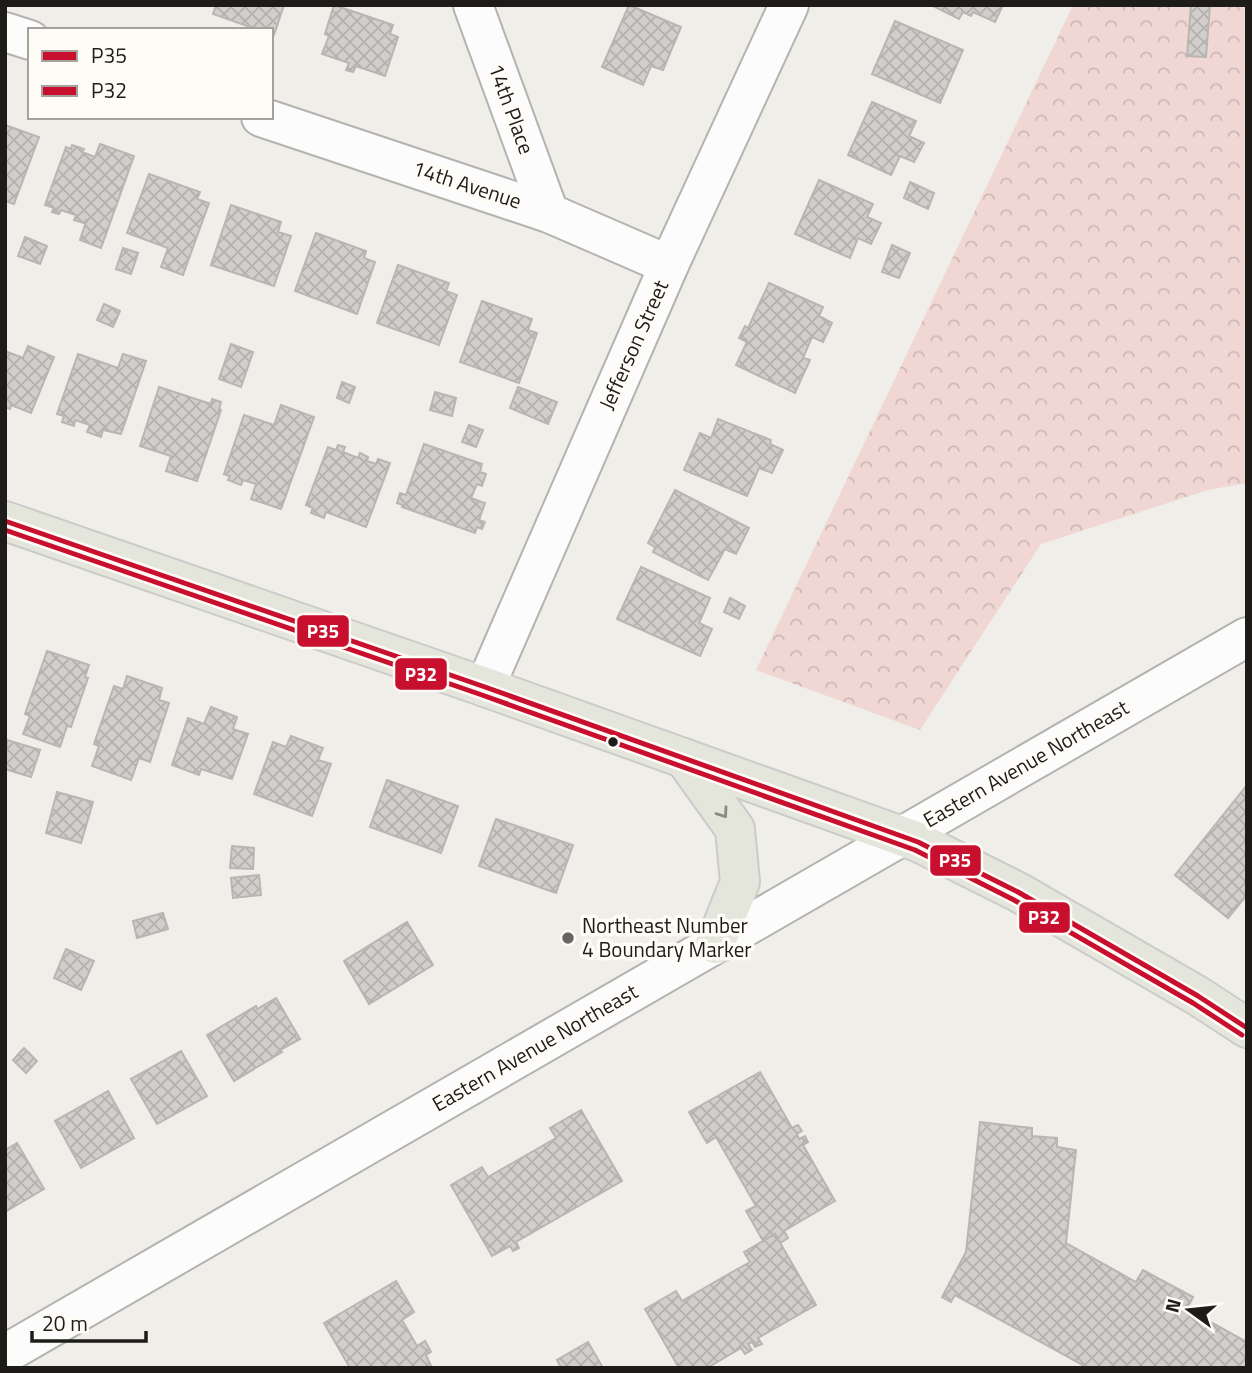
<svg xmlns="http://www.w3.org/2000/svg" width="1252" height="1373" viewBox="0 0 1252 1373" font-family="'Titillium Web',sans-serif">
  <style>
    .forest { fill: url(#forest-crowns) }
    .building { fill: url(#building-cross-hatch); stroke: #b8b5b3; stroke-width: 2 }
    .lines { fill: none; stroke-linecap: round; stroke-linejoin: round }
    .minor-casing { stroke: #b5b3af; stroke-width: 42 }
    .major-casing { stroke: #cccbc9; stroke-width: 42 }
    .minor { stroke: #fdfcfc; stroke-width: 38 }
    .major { stroke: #e4e6db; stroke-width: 38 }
    .bus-1-casing { stroke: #fffcf7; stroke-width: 10 }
    .bus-2-casing { stroke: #fffcf7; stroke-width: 10 }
    .bus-1 { stroke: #c8102e; stroke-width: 5 }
    .bus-2 { stroke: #c8102e; stroke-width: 5 }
    .oneway { stroke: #8b8b84 }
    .bus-dot { fill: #1e1c19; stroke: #fffcf7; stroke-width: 2.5 }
    .poi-dot { fill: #686662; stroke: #fffcf7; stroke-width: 2.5 }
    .labels { text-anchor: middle; stroke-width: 7; stroke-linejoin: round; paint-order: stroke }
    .street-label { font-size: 21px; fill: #1e1c19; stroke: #fffcf7 }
    .poi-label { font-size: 21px; fill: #1e1c19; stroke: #fffcf7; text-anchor: start }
    .line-badge { stroke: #fffcf7; stroke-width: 2.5 }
    .badge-label { font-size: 19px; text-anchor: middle; font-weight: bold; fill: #fff }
  </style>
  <defs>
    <pattern id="forest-crowns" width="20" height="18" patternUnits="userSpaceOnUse" patternTransform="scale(1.75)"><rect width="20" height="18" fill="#f1d7d4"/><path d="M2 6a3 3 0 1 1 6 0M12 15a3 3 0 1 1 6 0" fill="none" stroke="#ceb8b5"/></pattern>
    <pattern id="building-cross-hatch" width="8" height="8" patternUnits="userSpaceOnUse" patternTransform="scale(1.75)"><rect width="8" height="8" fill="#d1cecb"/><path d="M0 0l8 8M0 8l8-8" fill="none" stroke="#b3b0ae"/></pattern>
  </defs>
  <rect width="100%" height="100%" fill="#f0eee9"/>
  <polygon class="forest" points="1073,5 1247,5 1247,483 1208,490 1041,544 920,730 756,670"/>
  <g class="building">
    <polygon points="216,5 284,5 274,35 271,34 271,30 258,30 213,14"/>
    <polygon points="334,5 393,25 390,34 398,37 385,76 356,66 353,72 346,70 349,63 322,54 329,36 325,34"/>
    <polygon points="629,5 681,27 663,70 651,66 643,85 602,67"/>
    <polygon points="931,5 1003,5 995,22 973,12 971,16 963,12 959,19"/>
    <polygon points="1191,5 1210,5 1206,57 1187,56"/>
    <polygon points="895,21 963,50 940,103 872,74"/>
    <polygon points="872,102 916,121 909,136 924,143 914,162 900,156 891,175 848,155"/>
    <polygon points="5,125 39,137 14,204 5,201"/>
    <polygon points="100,144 134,156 101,248 80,240 87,219 84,223 74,220 76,215 61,210 59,214 52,212 54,208 45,205 66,147 71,149 72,145 84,149 82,152 95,157"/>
    <polygon points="149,174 200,192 197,199 209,203 183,275 161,267 168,248 127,233"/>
    <polygon points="819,180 873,204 867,217 881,223 871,244 858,238 850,258 795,234"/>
    <polygon points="910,182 934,193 928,209 904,198"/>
    <polygon points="231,205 281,222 278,232 291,236 274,286 211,265"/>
    <polygon points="316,233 366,251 364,258 375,262 357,314 295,291"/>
    <polygon points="25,237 47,246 40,264 18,256"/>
    <polygon points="892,245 910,253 899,278 882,272"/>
    <polygon points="123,248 138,253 131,274 116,269"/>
    <polygon points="398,265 449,283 446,291 457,295 439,345 377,323"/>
    <polygon points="769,283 823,307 819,316 832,323 823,342 812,337 803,358 810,360 795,393 736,365 747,342 739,338 745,326 748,328"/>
    <polygon points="482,301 532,319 528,330 537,333 519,383 460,362"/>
    <polygon points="104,304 120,311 113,327 97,320"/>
    <polygon points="231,344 253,352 241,387 219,379"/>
    <polygon points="28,346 54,357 31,413 11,405 10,409 5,407 5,351 23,358"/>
    <polygon points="78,354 118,368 123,354 146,361 121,434 103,430 101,437 87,432 90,425 75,420 74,426 62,422 64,416 57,414"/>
    <polygon points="342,382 355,387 349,403 337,398"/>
    <polygon points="159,387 211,404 212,399 221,402 219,409 221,410 197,481 166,471 171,456 140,446"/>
    <polygon points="518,387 557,402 548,424 510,408"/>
    <polygon points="435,392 456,398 452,416 430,410"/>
    <polygon points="281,405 314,417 281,509 251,499 256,484 243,480 241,485 228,480 230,476 224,474 244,415 274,425"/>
    <polygon points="718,419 771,440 770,444 783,450 772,473 759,468 747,496 684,470 700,433 711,438"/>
    <polygon points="469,425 483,430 476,447 462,442"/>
    <polygon points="424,444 482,464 480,472 486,474 482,486 477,484 471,498 485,503 479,520 485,522 482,529 477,527 475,533 402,507 403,505 397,503 400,493 406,495"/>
    <polygon points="338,445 345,447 343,452 358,458 360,453 368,457 367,461 376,464 378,459 390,463 366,527 326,512 324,518 311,513 313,508 306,505 328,447 336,450"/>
    <polygon points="675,490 749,528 736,554 725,549 708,580 653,552 655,547 648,543"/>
    <polygon points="641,567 710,598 699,623 712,629 700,656 617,619"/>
    <polygon points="730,598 745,606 739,619 724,612"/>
    <polygon points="47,651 89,665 85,677 88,678 71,727 67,726 60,747 23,734 30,716 25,714"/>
    <polygon points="127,676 162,688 159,700 169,703 150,762 139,758 131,780 92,766 99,746 94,744 114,686 123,689"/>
    <polygon points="211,707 237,717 233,729 248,734 232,779 201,769 199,775 172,765 188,718 204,724"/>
    <polygon points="291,736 323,748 318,760 331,764 312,816 254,794 273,742 286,747"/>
    <polygon points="7,740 40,750 31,777 5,769"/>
    <polygon points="387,780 458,806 441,853 370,827"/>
    <polygon points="1247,785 1247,895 1228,918 1175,875"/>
    <polygon points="57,792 93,802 81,843 46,833"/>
    <polygon points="496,819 573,845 556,893 479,866"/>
    <polygon points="232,846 254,848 253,869 230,868"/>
    <polygon points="259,875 261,895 233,898 231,878"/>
    <polygon points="163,913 168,929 137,938 133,921"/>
    <polygon points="407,922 433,965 369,1004 344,961"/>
    <polygon points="66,949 94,961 81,990 54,978"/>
    <polygon points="276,998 300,1039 280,1050 282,1052 234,1081 207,1035 256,1006 257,1009"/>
    <polygon points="24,1048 37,1061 26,1073 13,1060"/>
    <polygon points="181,1051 207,1096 157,1124 131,1079"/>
    <polygon points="760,1072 792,1128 798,1125 802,1131 797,1134 799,1139 805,1136 808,1142 803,1145 835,1201 784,1231 788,1238 780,1243 775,1234 763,1241 746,1211 756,1206 716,1137 707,1143 689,1112"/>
    <polygon points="108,1091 134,1138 81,1168 55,1121"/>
    <polygon points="581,1110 622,1181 516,1242 519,1248 513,1251 510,1246 492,1256 451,1185 482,1167 488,1177 556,1138 550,1128"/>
    <polygon points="980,1122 1032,1128 1032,1136 1057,1138 1057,1147 1076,1150 1066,1243 1136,1282 1143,1270 1193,1297 1187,1309 1247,1342 1247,1368 1088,1368 955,1295 951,1302 942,1297 966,1252"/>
    <polygon points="17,1143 44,1189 5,1212 5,1150"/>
    <polygon points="775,1234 816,1305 758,1338 762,1344 755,1347 752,1342 748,1344 752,1350 745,1354 741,1348 707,1368 679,1368 645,1309 676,1291 682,1301 725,1276 750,1262 744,1252"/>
    <polygon points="396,1281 414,1312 402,1320 417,1346 425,1341 431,1352 426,1355 432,1368 350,1368 324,1323"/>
    <polygon points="588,1342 603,1368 561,1368 557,1360"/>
  </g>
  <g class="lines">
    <defs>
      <g id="minor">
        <polyline points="473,5 549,213"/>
        <polyline points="5,32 30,40"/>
        <polyline points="261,117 549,213 669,265"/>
        <polyline points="485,687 669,265 789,5"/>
        <polyline points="5,1354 1247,637"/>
      </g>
      <g id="major">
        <polyline points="5,521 485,687 918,842 1018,892 1198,996 1247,1028"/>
        <polyline points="684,758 735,829 740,882 715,944"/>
      </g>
    </defs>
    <use href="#minor" class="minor-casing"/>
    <use href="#major" class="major-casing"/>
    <use href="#minor" class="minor"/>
    <use href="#major" class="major"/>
    <defs>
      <polyline id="bus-1" points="5,521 485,687 918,842 1018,892 1198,996 1247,1028"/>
      <polyline id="bus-2" points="5,530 482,695 915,850 1014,900 1193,1003 1242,1035"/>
    </defs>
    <use href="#bus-1" class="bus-1-casing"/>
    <use href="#bus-2" class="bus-2-casing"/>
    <use href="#bus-1" class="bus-1"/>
    <use href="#bus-2" class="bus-2"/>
  </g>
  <defs><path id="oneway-chevron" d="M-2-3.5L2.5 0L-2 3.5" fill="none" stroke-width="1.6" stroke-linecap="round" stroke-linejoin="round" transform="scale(1.75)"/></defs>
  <use class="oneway" href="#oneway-chevron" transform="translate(723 813) rotate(55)"/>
  <circle class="bus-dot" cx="613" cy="742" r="6"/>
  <circle class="poi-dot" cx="568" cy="938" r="7"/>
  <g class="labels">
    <g class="street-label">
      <text transform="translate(511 109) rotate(70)" y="7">14th Place</text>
      <text transform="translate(467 185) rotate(18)" y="7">14th Avenue</text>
      <text transform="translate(634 345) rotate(-66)" y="7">Jefferson Street</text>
      <text transform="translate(1026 764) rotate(-30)" y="7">Eastern Avenue Northeast</text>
      <text transform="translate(535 1048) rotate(-30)" y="7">Eastern Avenue Northeast</text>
    </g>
    <g class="poi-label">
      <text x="582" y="933">Northeast Number<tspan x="582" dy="24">4 Boundary Marker</tspan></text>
    </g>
  </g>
  <g class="line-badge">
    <rect x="296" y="614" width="54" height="34" rx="7" fill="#c8102e"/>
    <rect x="394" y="657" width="54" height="34" rx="7" fill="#c8102e"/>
    <rect x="929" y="844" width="53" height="33" rx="7" fill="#c8102e"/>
    <rect x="1018" y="901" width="53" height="33" rx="7" fill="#c8102e"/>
  </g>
  <g class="badge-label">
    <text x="323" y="638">P35</text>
    <text x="421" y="681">P32</text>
    <text x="955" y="867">P35</text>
    <text x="1044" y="924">P32</text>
  </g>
  <rect width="1252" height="1373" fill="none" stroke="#1e1c19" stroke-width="14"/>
  <rect x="28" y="28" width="245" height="91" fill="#fffcf7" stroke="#a5a29e" stroke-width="2"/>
  <rect x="42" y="51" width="35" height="10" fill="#c8102e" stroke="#a5a29e" stroke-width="2"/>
  <text x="91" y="63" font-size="21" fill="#1e1c19">P35</text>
  <rect x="42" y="86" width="35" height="10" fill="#c8102e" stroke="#a5a29e" stroke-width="2"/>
  <text x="91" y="98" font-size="21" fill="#1e1c19">P32</text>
  <g transform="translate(1189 1310) rotate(285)" stroke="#fffcf7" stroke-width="5" paint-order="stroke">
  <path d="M0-5L12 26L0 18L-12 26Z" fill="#1e1c19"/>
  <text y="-10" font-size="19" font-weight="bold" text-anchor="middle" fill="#1e1c19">N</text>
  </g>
  <path d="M32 1331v10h114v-10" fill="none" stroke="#1e1c19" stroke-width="3.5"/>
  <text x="42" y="1331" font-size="21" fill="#1e1c19" stroke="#fffcf7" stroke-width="5" paint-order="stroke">20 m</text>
</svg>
